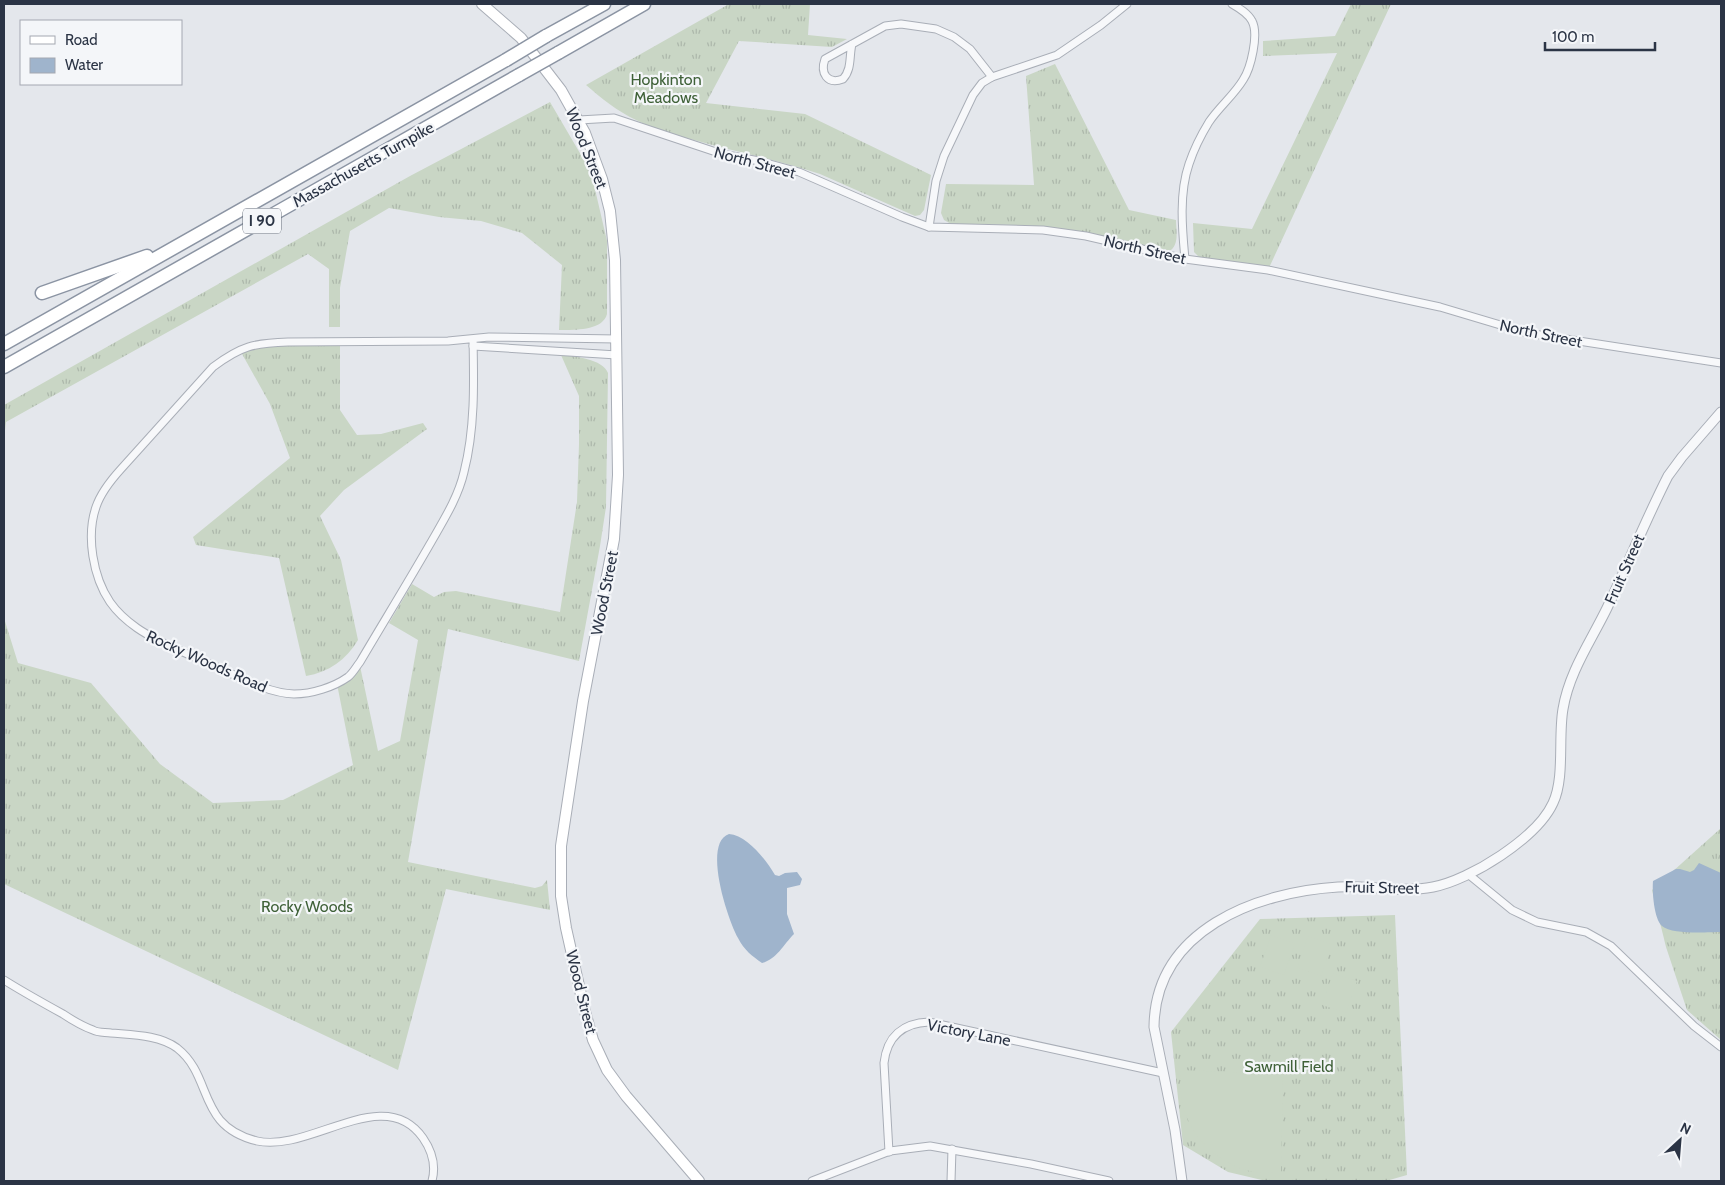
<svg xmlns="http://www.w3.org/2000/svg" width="1725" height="1185" viewBox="0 0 1725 1185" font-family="Cabin,sans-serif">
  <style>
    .grass { fill: url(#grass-tufts) }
    .garden { fill: #c9d6c5 }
    .water { fill: #9fb4cc }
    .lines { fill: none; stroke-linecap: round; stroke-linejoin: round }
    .minor-casing { stroke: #a9aeb7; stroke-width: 9 }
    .tertiary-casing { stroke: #a9aeb7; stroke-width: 11 }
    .secondary-casing { stroke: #a9aeb7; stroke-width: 12 }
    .motorway-casing { stroke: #8b94a3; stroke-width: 15 }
    .minor { stroke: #f7f8fa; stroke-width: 7 }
    .tertiary { stroke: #f7f8fa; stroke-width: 9 }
    .secondary { stroke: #fff; stroke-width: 10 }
    .motorway { stroke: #fff; stroke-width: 12 }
    .motorway-bridge-casing { stroke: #8b94a3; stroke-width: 15; stroke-linecap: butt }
    .motorway-bridge { stroke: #fff; stroke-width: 12 }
    .labels { text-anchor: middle; stroke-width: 4.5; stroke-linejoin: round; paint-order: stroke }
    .shield { fill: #f4f6f9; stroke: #676e7b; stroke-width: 1 }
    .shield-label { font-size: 15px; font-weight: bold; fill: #2b3445 }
    .park-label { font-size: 16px; fill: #3f6138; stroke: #f4f6f9 }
    .street-label { font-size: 16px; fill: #2b3445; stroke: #f4f6f9 }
  </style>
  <defs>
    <pattern id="grass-tufts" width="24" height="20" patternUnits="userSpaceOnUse" patternTransform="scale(1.25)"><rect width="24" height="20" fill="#c9d6c5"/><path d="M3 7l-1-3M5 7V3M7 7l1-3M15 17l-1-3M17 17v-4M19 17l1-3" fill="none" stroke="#adb8ab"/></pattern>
  </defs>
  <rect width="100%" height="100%" fill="#e4e7ec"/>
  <g class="grass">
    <path d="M729,4h81l-2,31 39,4 -15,8 -93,-6 -33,62 99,11 126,61 -7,35 -4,5 -5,1 -95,-42c-41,-14 -84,-22 -126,-34 -20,-5 -40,-11 -58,-20 -19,-9 -35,-22 -50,-35z"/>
    <polygon points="1351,4 1391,4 1268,270 1199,257 1194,252 1193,223 1252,229 1337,53 1263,56 1263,41 1335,36"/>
    <path d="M1055,64l74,146 47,10c0,11 4,26 -8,32l-110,-24 -35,-3 -72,-1 -7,-4 -3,-7 5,-29 88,1 -8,-109z"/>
    <path d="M550,102l41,70 16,69v73c-4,17 -34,16 -48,16l3,-65 -40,-32 -41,-12 -42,-4 -50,-9 -39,23 -10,57v39h-11v-58l-21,-15 -302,168 -2,17v-34l406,-229z"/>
    <path d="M340,344v66l17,25 24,-1 42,-11 4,6 -83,61 -24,26 21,44 17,80c-12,20 -29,32 -52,36l-27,-118 -83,-13 -3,-8 97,-79 -20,-54 -29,-52 16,-7z"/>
    <path d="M561,355c13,1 42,4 47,18l-2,134 -6,39 -21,115 -131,-32 -40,233 127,26 7,-2 5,-6 3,30 -104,-21 -48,181 -394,-186v-266l14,45 73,20 69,81 53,39 70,-3 70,-35 -16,-81 23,-18 18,85 22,-10 18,-101 -29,-17 23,-39 22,13 10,-5 12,-1 104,21 17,-110 2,-58v-48z"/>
    <polygon points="1721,828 1721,1040 1687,1010 1666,947 1652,890"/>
    <polygon points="1395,915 1407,1175 1386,1181 1266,1181 1228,1172 1183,1145 1171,1032 1260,919"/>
  </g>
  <g class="garden">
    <polygon points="1271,935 1295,943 1284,975 1260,967"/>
    <polygon points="1308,936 1332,944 1321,976 1297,968"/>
    <polygon points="1333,973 1357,981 1346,1013 1322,1005"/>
    <path d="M1181,1070l97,4 5,5 -2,93c-8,0 -18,1 -27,0 -36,-6 -68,-39 -73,-75 -1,-9 0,-18 0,-27z"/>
  </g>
  <g class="water">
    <path d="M729,834c18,1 37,26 46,41l4,1 6,-3 12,-1 5,7 -2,6 -13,3v26l7,20c-11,11 -17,25 -32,29 -10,-7 -18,-13 -24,-25 -10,-18 -36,-95 -9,-104z"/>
    <path d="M1699,863l22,10v59c-13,0 -49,3 -59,-6 -8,-7 -10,-34 -9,-45l23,-12h4l10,3 4,-2z"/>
  </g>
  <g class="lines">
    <defs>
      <g id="minor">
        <path d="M852,44c-3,13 0,25 -9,35 -16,6 -23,-6 -18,-20l60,-33 16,-2 35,5 18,8 16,12 22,28"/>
        <polyline points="579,120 614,118 722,154 759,161 799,172 902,217 929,227 1043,230 1086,236 1185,259 1268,270 1375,293 1440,307 1527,333 1721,363"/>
        <polyline points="929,227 936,181 944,156 973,95 982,83 992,77 1057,55 1101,25 1127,4"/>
        <path d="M1185,259c-3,-31 -6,-66 4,-95 5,-15 12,-29 20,-42 10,-15 25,-27 34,-42 8,-12 16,-46 9,-59 -4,-8 -13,-13 -20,-17"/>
        <path d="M473,339c1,45 2,90 -9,133 -6,26 -21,49 -34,72 -23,40 -47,79 -70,118 -4,5 -7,11 -12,15 -14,10 -36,17 -54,17 -28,-1 -56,-18 -82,-29 -25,-12 -52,-21 -75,-37 -10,-7 -20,-16 -27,-26 -17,-25 -24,-66 -14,-95 5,-15 15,-27 25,-38l92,-102c28,-21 41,-24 75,-25l160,-1 41,-4 128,2"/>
        <polyline points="473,346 617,355"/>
        <polyline points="1468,874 1512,910 1537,922 1586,932 1611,946 1694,1026 1721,1047"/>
        <path d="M4,980c19,12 39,23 59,34 9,6 19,12 30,16 5,3 12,2 18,3 22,2 48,2 66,15 37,29 19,78 80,93 53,12 127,-59 166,-3 9,13 13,28 9,43"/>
        <path d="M889,1152l-5,-89c3,-27 19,-40 45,-41l234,51"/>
        <polyline points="812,1181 890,1151 930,1146 1031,1164 1109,1181"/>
        <polyline points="951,1181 952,1149"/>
      </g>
      <path id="tertiary" d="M1182,1181l-7,-51 -21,-103c1,-97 102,-135 184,-140 31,-2 64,6 95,0 37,-7 104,-49 120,-84 12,-25 5,-66 10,-94 6,-37 28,-68 44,-101 21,-44 39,-89 61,-132l14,-19 39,-45"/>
      <polyline id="secondary" points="482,4 521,38 561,90 585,133 602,179 610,211 615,260 618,475 614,539 583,701 561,846 561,896 566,928 584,1008 593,1040 607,1070 626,1096 699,1181"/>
      <g id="motorway">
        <polyline points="546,36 604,4"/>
        <polyline points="558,53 644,4"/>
        <polyline points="42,293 147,256"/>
        <polyline points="4,344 506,60"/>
        <polyline points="4,367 519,75"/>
      </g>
    </defs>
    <use href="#minor" class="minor-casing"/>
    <use href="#tertiary" class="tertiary-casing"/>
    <use href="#secondary" class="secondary-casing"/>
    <use href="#motorway" class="motorway-casing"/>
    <use href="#minor" class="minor"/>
    <use href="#tertiary" class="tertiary"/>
    <use href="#secondary" class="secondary"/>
    <use href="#motorway" class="motorway"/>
    <defs>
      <g id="motorway-bridge">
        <polyline points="506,60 546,36"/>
        <polyline points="519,75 558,53"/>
      </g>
    </defs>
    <use href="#motorway-bridge" class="motorway-bridge-casing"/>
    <use href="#motorway-bridge" class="motorway-bridge"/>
  </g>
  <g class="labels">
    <rect class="shield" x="243" y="208.5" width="38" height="25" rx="4"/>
    <g class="shield-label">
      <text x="262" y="226">I 90</text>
    </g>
    <g class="park-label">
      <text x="666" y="85">Hopkinton<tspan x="666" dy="18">Meadows</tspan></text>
      <text x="307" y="912">Rocky Woods</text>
      <text x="1289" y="1072">Sawmill Field</text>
    </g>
    <g class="street-label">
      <text transform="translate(587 148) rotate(68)" y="6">Wood Street</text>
      <text transform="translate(755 162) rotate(15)" y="6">North Street</text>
      <text transform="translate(363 164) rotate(-29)" y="6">Massachusetts Turnpike</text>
      <text transform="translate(1145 249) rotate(13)" y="6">North Street</text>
      <text transform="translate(1541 333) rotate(12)" y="6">North Street</text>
      <text transform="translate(1624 569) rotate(-66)" y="6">Fruit Street</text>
      <text transform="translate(604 593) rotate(-79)" y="6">Wood Street</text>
      <text transform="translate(207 661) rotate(24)" y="6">Rocky Woods Road</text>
      <text transform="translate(1382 887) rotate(1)" y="6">Fruit Street</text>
      <text transform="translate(582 992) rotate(76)" y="6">Wood Street</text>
      <text transform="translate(969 1032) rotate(11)" y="6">Victory Lane</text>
    </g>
  </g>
  <rect width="1725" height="1185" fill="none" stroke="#2b3445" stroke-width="10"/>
  <rect x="20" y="20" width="162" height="65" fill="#f4f6f9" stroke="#a4a8b1"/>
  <rect x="30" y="36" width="25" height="8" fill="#ffffff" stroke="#a4a8b1"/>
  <text x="65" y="45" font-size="15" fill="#2b3445">Road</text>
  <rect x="30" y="58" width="25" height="15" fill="#9fb4cc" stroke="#a4a8b1"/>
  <text x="65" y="70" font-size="15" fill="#2b3445">Water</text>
  <g transform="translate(1680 1140) rotate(26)" stroke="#f4f6f9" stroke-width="4" paint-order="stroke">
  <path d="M0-4L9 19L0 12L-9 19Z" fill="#2b3445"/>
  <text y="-8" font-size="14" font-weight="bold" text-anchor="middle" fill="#2b3445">N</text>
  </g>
  <path d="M1545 42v8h110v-8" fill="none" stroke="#2b3445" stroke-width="2.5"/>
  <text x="1552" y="42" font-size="15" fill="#2b3445" stroke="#f4f6f9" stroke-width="4" paint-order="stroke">100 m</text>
</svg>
